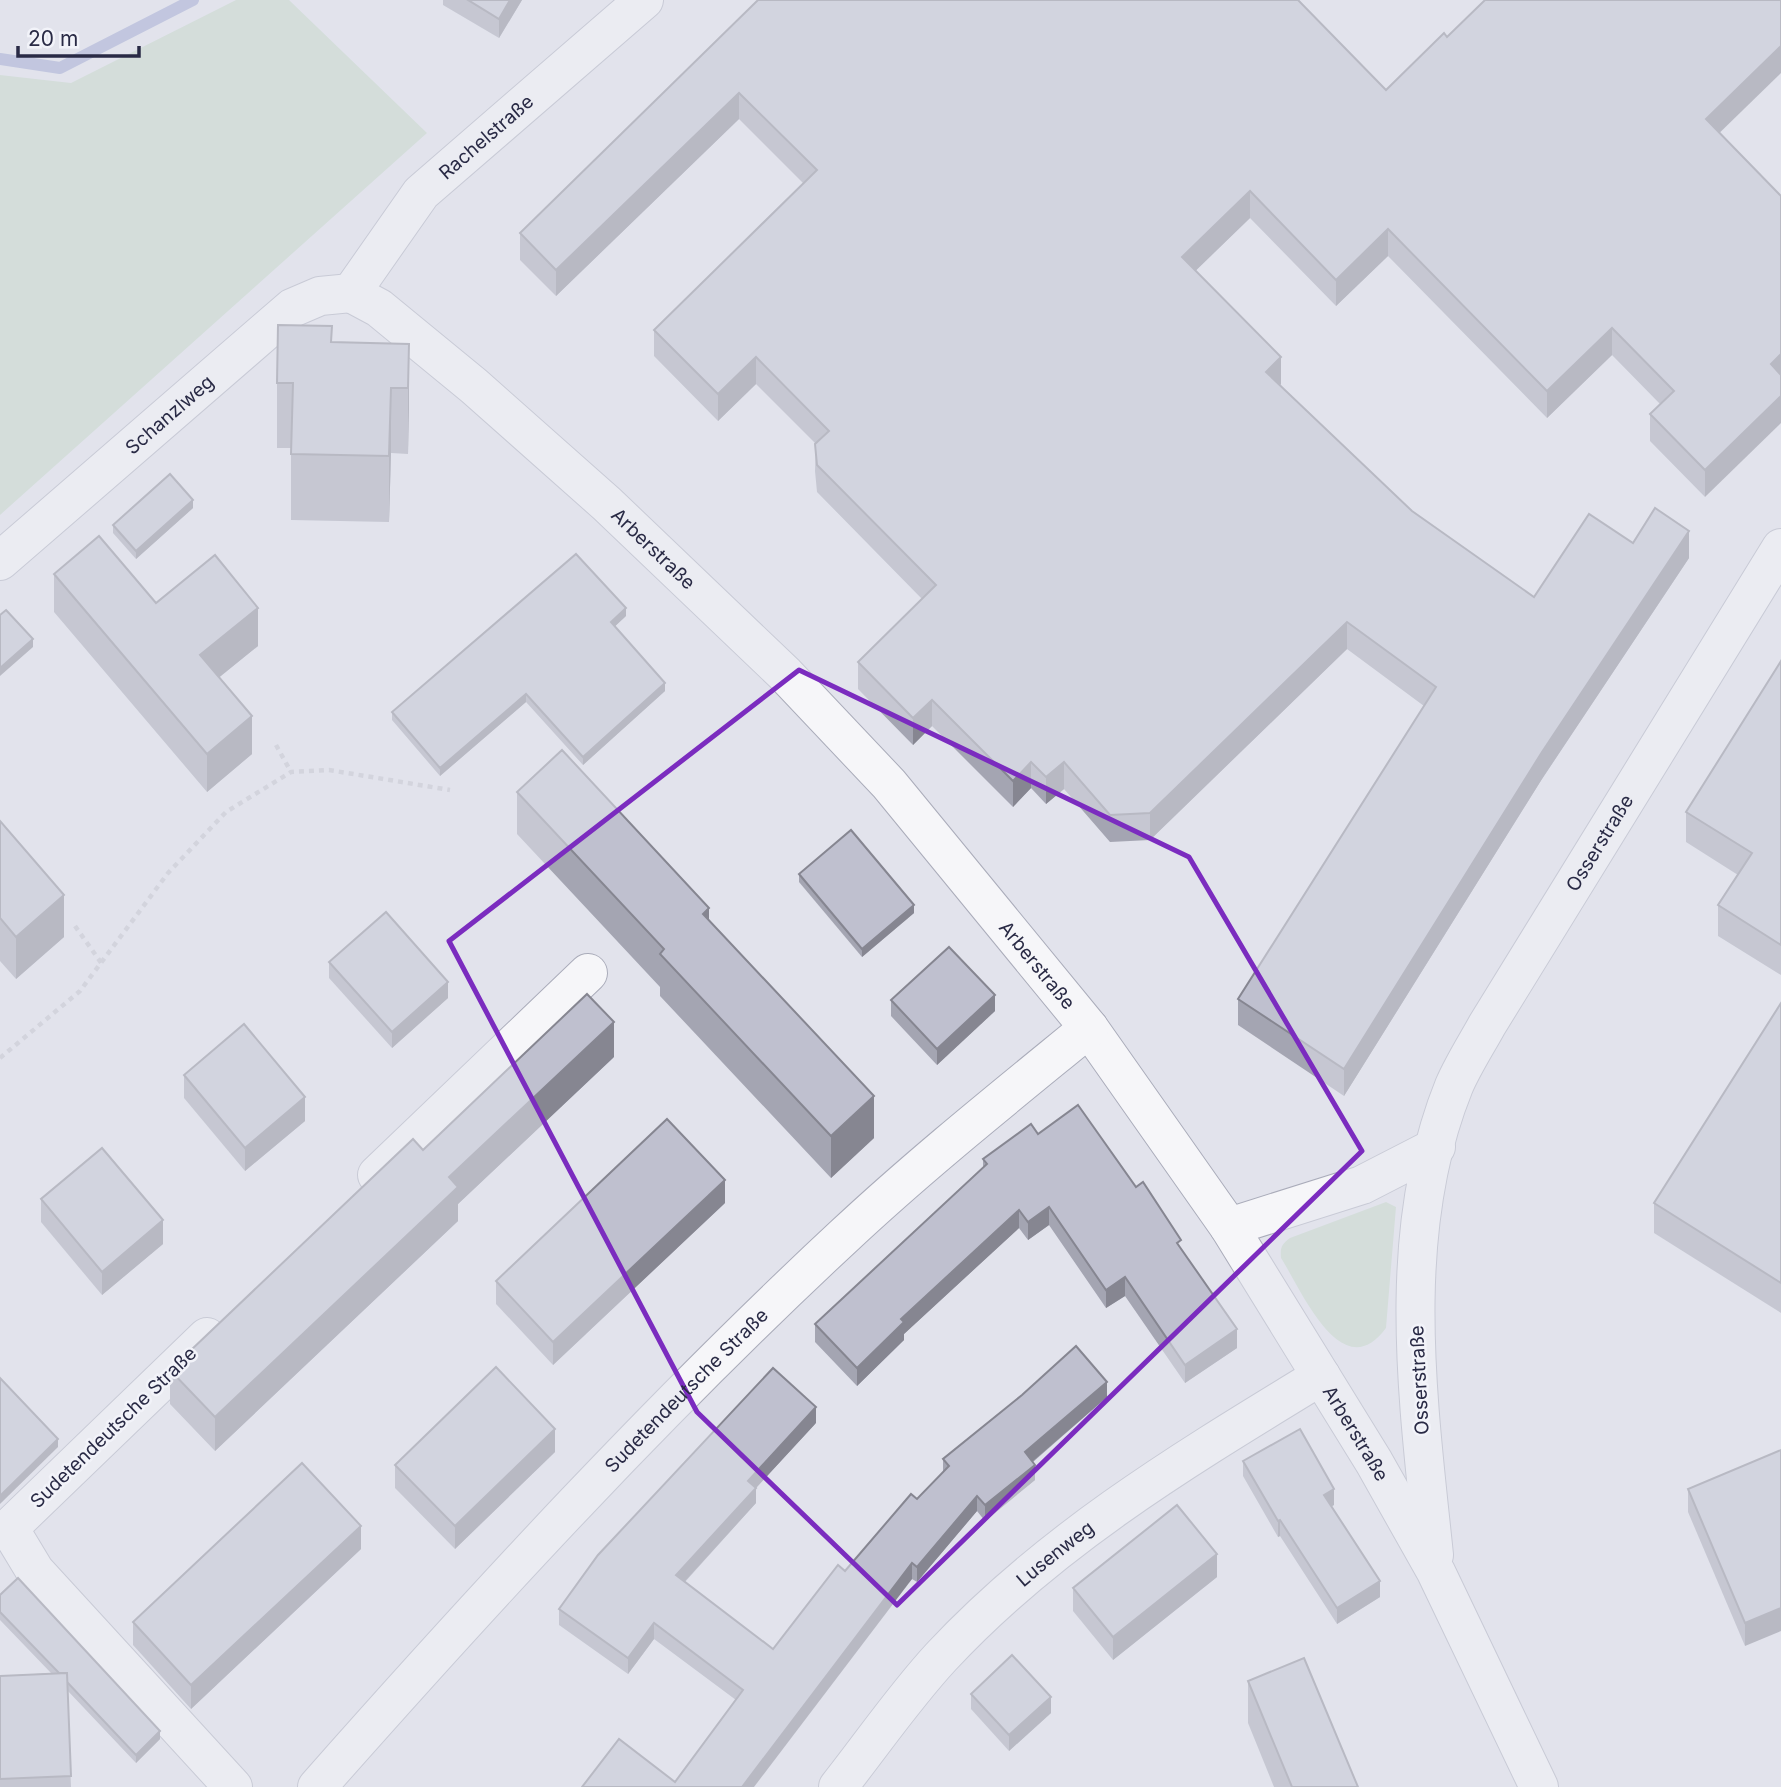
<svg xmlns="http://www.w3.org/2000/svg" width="1781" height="1787" viewBox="0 0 1781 1787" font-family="Inter,sans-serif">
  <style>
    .green { fill: #c3d6c4 }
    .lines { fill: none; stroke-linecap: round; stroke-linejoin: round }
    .stream { stroke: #9ba3ce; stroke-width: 12 }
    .minor-casing { stroke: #aaacba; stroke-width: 40 }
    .path { stroke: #c1c1ca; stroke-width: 4.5; stroke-dasharray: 5 5; stroke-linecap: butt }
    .minor { stroke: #f6f6f9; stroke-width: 38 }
    .wall { fill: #a4a5b2 }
    .shaded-wall { fill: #868691 }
    .building { fill: #bfc0cf; stroke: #868691; stroke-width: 2 }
    .marked { fill: none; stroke: #7b2cbf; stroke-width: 5; stroke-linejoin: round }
    .labels { text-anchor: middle; stroke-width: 5; stroke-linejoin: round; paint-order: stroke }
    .street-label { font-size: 19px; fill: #292a45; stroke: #f2f3f9 }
  </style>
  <rect width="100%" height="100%" fill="#e2e3ec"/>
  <g class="green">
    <polygon points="236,0 289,0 427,133 0,515 0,75 71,83"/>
    <path d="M1386,1202l10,5 -10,121c-44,60 -84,-37 -105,-70 -1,-11 1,-14 9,-20z"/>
  </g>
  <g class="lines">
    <polyline class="stream" points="0,59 60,68 193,0"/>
    <defs>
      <g id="minor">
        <path id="s1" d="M351,293l28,15 95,78 133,118 178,170 104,110 200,244 140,199 145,235 62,110 103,215"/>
        <path id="s2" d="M351,293l70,-100 223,-193"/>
        <path id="s3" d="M0,561l292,-253 28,-12 31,-3"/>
        <polyline points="377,1175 588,973"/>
        <polyline points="1229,1227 1362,1185 1436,1147"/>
        <polyline points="207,1337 9,1528 35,1571 233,1787"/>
        <path id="s4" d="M1434,1555c-16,-154 -40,-321 20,-469 9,-21 22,-41 33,-61l294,-477"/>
        <path id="s5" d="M317,1787c168,-190 341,-378 527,-551 78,-73 162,-140 245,-208"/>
        <path id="s6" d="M838,1787c34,-43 66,-90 103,-130 110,-118 244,-198 380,-281"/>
      </g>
    </defs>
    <use href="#minor" class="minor-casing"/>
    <g class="path">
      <polyline points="276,745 291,772"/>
      <polyline points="75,926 102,964"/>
      <polyline points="0,1058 80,991 168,873 226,812 291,772 329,770 450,790"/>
    </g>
    <use href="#minor" class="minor"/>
  </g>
  <g class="wall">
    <polygon points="443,0 522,0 499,38 443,5"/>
    <polygon points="758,0 1386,90 1447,37 1719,133 1705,497 1650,441 1650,414 1660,404 1612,355 1547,418 1388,256 1336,306 1250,218 1195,271 1281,384 1280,385 1412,511 1534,597 1633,543 1689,558 1542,779 1344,1096 1238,1025 1238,999 1424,706 1347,649 1150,840 1110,842 1064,789 1046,804 1031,788 1013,807 932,726 913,745 858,689 858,662 922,599 817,492 815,471 816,444 756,384 718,421 654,356 654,330 803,183 739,119 556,296 520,260 520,233"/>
    <polygon points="332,342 409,344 408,454 391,453 389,522 291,520 291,448 277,448 277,383"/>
    <polygon points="193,508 136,559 113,533 113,525"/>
    <polygon points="54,574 156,603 258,646 219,677 252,754 207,792 54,612"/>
    <polygon points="626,616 615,626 665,691 583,765 526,702 440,776 392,720 392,712"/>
    <polygon points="1781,661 1781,975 1718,936 1718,905 1738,875 1686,842 1686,812"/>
    <polygon points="517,792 874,1138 831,1178 660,996 660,987 517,834"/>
    <polygon points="0,821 64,937 16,979 0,961"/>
    <polygon points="799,874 914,913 862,957 799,882"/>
    <polygon points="329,962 448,998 392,1048 329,978"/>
    <polygon points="891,1000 995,1011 937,1065 891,1016"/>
    <polygon points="1781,1003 1781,1313 1654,1233 1654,1203"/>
    <polygon points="614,1057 458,1204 458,1221 215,1451 170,1404 170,1370 423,1150"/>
    <polygon points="184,1075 305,1121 245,1171 184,1098"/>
    <polygon points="1038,1134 1136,1187 1181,1249 1237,1348 1185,1383 1125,1296 1106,1308 1049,1225 1028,1240 1019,1228 904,1334 904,1340 857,1386 815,1342 815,1324 983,1168 983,1159"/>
    <polygon points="41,1199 163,1244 102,1295 41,1222"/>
    <polygon points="725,1203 553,1365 496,1304 496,1281"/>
    <polygon points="1107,1397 1033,1462 1035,1480 985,1521 977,1511 917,1582 912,1579 675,1782 736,1700 654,1639 628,1674 559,1625 559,1609 816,1423 756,1488 756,1503 685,1582 773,1649 845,1571 943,1472 943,1459"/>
    <polygon points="1781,1450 1745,1646 1688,1512 1688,1489"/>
    <polygon points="555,1452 455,1549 395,1488 395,1465"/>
    <polygon points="1243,1461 1334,1505 1332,1506 1380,1597 1337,1624 1280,1536 1278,1537 1243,1476"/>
    <polygon points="361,1549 191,1709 133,1645 133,1622"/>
    <polygon points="1217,1577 1113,1660 1073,1611 1073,1588"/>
    <polygon points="0,1595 160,1739 136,1763 67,1690 71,1787 0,1787 0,1676 51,1673 0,1620"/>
    <polygon points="1248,1681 1358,1787 1274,1787 1248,1723"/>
    <polygon points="971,1694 1051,1713 1009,1751 971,1709"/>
  </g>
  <g class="shaded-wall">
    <polygon points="510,0 522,0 499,38 499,19"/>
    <polygon points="1781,46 1781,73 1706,146 1706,119"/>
    <polygon points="739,93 739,119 556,296 556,270"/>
    <polygon points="1250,191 1250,218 1182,284 1182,257"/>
    <polygon points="1388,229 1388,256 1336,306 1336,280"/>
    <polygon points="1612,328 1612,355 1547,418 1547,391"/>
    <polygon points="409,344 409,409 408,454 408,388"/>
    <polygon points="1781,354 1781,381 1771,364"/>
    <polygon points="756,357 756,384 718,421 718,394"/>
    <polygon points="1281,357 1281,384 1266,399 1266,372"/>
    <polygon points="391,388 391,453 389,522 389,456"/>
    <polygon points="1781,396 1781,423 1705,497 1705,470"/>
    <polygon points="193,500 193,508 136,559 136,551"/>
    <polygon points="1689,531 1689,558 1542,779 1344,1096 1344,1069 1542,752"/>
    <polygon points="258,608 258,646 200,693 200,655"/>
    <polygon points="626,608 626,616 611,630 611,622"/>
    <polygon points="1347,622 1347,649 1150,840 1150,813"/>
    <polygon points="33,639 33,647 0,676 0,668"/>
    <polygon points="665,683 665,691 583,765 583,757"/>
    <polygon points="526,694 526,702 440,776 440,768"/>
    <polygon points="932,700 932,726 913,745 913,718"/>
    <polygon points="252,716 252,754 207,792 207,754"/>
    <polygon points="1031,762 1031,788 1013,807 1013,781"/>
    <polygon points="1064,762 1064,789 1046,804 1046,777"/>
    <polygon points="64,895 64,937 16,979 16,937"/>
    <polygon points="914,905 914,913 862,957 862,949"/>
    <polygon points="709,908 709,950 703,914"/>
    <polygon points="448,982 448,998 392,1048 392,1032"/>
    <polygon points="995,995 995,1011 937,1065 937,1049"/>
    <polygon points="614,1022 614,1057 458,1204 458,1221 215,1451 215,1417 449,1177"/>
    <polygon points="874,1096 874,1138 831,1178 831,1136"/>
    <polygon points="305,1097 305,1121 245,1171 245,1148"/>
    <polygon points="725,1180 725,1203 553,1365 553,1342"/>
    <polygon points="1049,1207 1049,1225 1028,1240 1028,1222"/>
    <polygon points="1019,1210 1019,1228 904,1334 904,1340 857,1386 857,1368 901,1319"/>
    <polygon points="163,1220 163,1244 102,1295 102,1272"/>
    <polygon points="1125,1277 1125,1296 1106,1308 1106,1290"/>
    <polygon points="1237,1329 1237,1348 1185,1383 1185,1365"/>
    <polygon points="1107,1382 1107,1397 1025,1468 1025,1452"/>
    <polygon points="816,1407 816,1423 756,1488 756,1503 676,1591 676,1575 748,1481"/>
    <polygon points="555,1429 555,1452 455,1549 455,1526"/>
    <polygon points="58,1439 58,1447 0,1504 0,1496"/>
    <polygon points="1035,1465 1035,1480 985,1521 985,1505"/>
    <polygon points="1334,1489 1334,1505 1324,1510 1324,1495"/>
    <polygon points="977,1496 977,1511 917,1582 917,1567"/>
    <polygon points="1280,1520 1280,1536 1278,1537 1278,1521"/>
    <polygon points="361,1526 361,1549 191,1709 191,1685"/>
    <polygon points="1217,1554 1217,1577 1113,1660 1113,1637"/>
    <polygon points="912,1563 912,1579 754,1787 742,1787"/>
    <polygon points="1380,1581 1380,1597 1337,1624 1337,1608"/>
    <polygon points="1781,1608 1781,1631 1745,1646 1745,1623"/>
    <polygon points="654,1623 654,1639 628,1674 628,1658"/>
    <polygon points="1051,1697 1051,1713 1009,1751 1009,1735"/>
    <polygon points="160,1731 160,1739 136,1763 136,1755"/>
  </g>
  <g class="building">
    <polygon points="468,0 510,0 499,19"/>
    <polygon points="758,0 1298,0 1386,90 1444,33 1447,37 1485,0 1781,0 1781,46 1706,119 1781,196 1781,354 1771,364 1781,375 1781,396 1705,470 1650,414 1674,391 1612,328 1547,391 1388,229 1336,280 1250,191 1182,257 1281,357 1266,372 1412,511 1534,597 1589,514 1633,543 1655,508 1689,531 1542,752 1344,1069 1238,999 1436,687 1347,622 1150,813 1110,815 1064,762 1046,777 1031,762 1013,781 932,700 913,718 858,662 936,585 817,465 815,444 829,431 756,357 718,394 654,330 817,170 739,93 556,270 520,233"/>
    <polygon points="278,325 332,326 331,342 409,344 408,388 391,388 389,456 291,454 293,383 277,383"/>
    <polygon points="170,474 193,500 136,551 113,525"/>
    <polygon points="99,536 156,603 215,555 258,608 200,655 252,716 207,754 54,574"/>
    <polygon points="576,554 626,608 611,622 665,683 583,757 526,694 440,768 392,712"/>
    <polygon points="6,610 33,639 0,668 0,615"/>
    <polygon points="1781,661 1781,945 1718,905 1752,853 1686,812"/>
    <polygon points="562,750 709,908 703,914 874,1096 831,1136 660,954 664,949 517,792"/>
    <polygon points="0,821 64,895 16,937 0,918"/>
    <polygon points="851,830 914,905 862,949 799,874"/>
    <polygon points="386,912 448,982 392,1032 329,962"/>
    <polygon points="949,947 995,995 937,1049 891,1000"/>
    <polygon points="587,994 614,1022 449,1177 458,1187 215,1417 170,1370 413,1139 423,1150"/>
    <polygon points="1781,1003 1781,1283 1654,1203"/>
    <polygon points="244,1024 305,1097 245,1148 184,1075"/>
    <polygon points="1078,1105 1136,1187 1143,1182 1181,1240 1177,1243 1237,1329 1185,1365 1125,1277 1106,1290 1049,1207 1028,1222 1019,1210 901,1319 904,1322 857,1368 815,1324 987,1164 983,1159 1031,1124 1038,1134"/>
    <polygon points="667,1119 725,1180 553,1342 496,1281"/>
    <polygon points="102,1148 163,1220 102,1272 41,1199"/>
    <polygon points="1076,1346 1107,1382 1025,1452 1035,1465 985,1505 977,1496 917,1567 912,1563 742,1787 582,1787 619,1739 675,1782 743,1690 654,1623 628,1658 559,1609 598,1555 773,1368 816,1407 748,1481 756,1488 676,1575 773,1649 838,1565 845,1571 911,1494 917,1499 949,1466 943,1459 1022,1395"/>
    <polygon points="496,1367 555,1429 455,1526 395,1465"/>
    <polygon points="0,1378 58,1439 0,1496"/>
    <polygon points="1300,1429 1334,1489 1324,1495 1380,1581 1337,1608 1280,1520 1278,1521 1243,1461"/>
    <polygon points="1781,1450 1781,1608 1745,1623 1688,1489"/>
    <polygon points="302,1463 361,1526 191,1685 133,1622"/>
    <polygon points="1177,1505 1217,1554 1113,1637 1073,1588"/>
    <polygon points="18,1578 160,1731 136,1755 67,1682 67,1673 59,1673 0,1612 0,1595"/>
    <polygon points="1012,1655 1051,1697 1009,1735 971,1694"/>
    <polygon points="1304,1658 1358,1787 1292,1787 1248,1681"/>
    <polygon points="67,1673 71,1776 0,1779 0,1676"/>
  </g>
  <path d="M0 0H1781V1787H0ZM799,670l390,187 173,294 -465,454 -200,-193 -248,-471z" fill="#e2e3ec" fill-opacity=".55" fill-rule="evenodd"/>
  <path class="marked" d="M799,670l390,187 173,294 -465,454 -200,-193 -248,-471z"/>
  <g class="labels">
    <g class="street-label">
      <text dy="7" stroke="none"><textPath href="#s2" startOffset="208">Rachelstraße</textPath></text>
      <text dy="7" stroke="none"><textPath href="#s3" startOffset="224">Schanzlweg</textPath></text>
      <text dy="7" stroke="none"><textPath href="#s1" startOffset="397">Arberstraße</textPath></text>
      <text dy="7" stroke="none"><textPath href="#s4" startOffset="758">Osserstraße</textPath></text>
      <text dy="7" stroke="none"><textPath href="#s1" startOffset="964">Arberstraße</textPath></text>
      <text transform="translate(1419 1380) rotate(-93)" y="7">Osserstraße</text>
      <text dy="7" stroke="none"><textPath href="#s5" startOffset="542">Sudetendeutsche Straße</textPath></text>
      <text transform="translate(113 1427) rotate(-44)" y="7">Sudetendeutsche Straße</text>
      <text dy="7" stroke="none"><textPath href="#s1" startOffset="1531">Arberstraße</textPath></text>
      <text dy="7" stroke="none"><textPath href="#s6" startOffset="320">Lusenweg</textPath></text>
    </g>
  </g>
  <path d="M18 46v10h121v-10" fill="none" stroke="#292a45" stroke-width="3.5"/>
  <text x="28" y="46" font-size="21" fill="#292a45" stroke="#f2f3f9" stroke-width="5" paint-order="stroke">20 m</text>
</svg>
